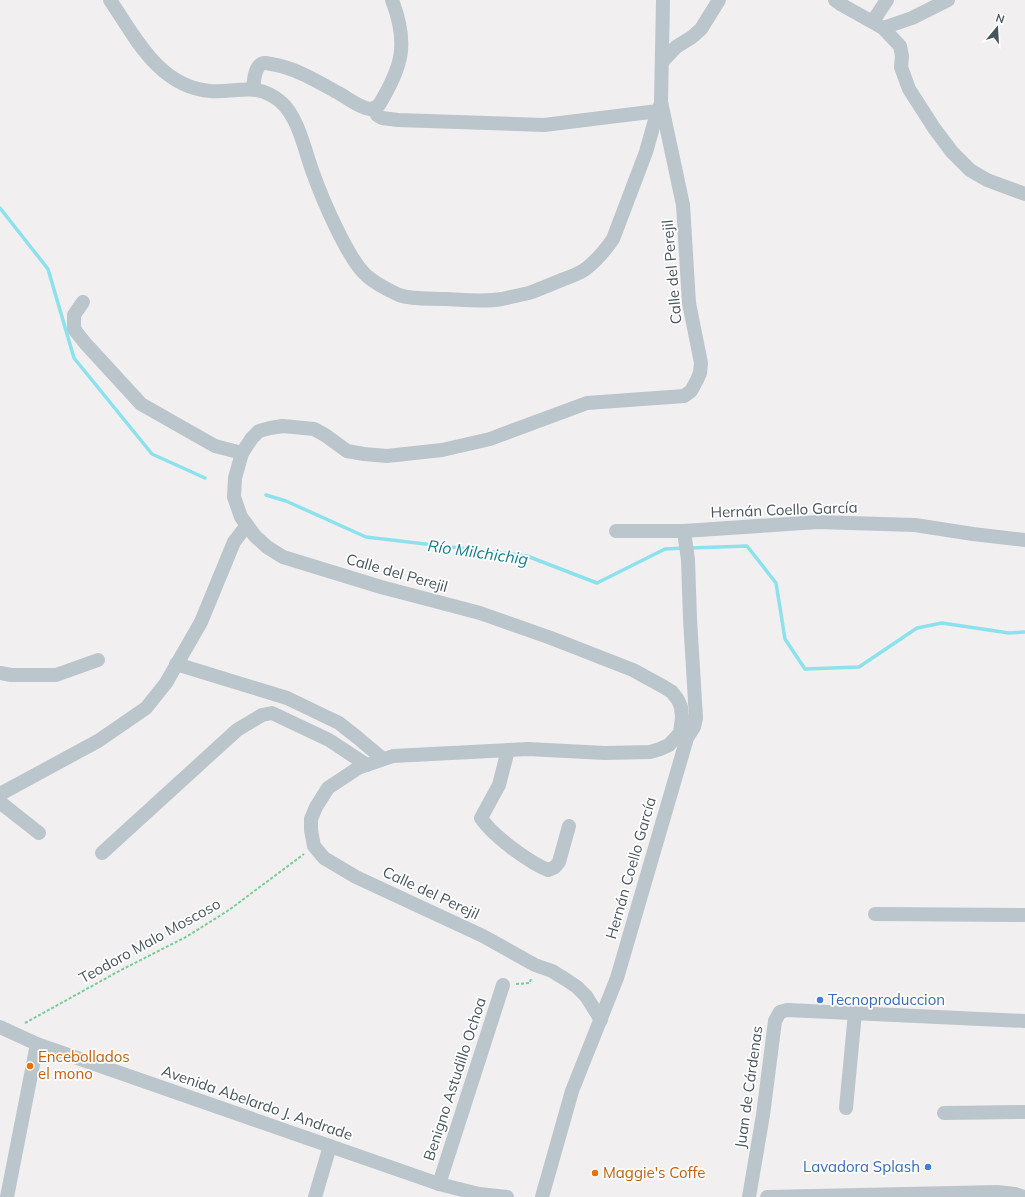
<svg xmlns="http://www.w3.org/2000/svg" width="1025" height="1197" viewBox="0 0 1025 1197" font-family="Mulish,sans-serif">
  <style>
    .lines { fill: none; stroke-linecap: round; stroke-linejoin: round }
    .stream { stroke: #8ce2ec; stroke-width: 3.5 }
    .path { stroke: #76cd99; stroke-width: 2; stroke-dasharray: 3 2; stroke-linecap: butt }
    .minor { stroke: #bbc5cc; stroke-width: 14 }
    .shop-dot { fill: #3f7fe0; stroke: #fff; stroke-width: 1.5 }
    .food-dot { fill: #e8710a; stroke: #fff; stroke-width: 1.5 }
    .labels { text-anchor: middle; stroke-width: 3.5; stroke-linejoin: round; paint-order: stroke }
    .street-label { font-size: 15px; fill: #47555d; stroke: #fff }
    .shop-label { font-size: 15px; fill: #366cbe; stroke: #fff; text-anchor: start }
    .food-label { font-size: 15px; fill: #c56008; stroke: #fff; text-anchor: start }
    .water-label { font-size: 16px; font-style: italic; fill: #0e7f8b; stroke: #fff }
  </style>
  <rect width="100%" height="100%" fill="#f2eff0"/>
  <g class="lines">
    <g class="stream">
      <polyline points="0,208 48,269 74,358 152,454 205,478"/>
      <polyline points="266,495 286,501 366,537 527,556 597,583 665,549 684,548"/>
      <polyline points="690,548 747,546 776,583 785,639 805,669 859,667 917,628 942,623 1009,633 1025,632"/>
    </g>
    <g class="path">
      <polyline points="516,984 530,983 531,978"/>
      <polyline points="25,1023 121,970 186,937 229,910 304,854"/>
    </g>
    <g class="minor">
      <path d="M110,0c25,37 49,87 100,91 28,2 46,-10 71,11 18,16 24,50 32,71 9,25 35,87 54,103 9,8 21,14 32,19 15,5 33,3 48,4 18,1 37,3 55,0 9,-2 18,-4 27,-6 11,-4 23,-9 35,-14 8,-3 18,-6 24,-12 10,-8 18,-18 25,-28l33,-87 9,-32 6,-17"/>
      <polyline points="835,0 842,5 883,28 900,46 902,56 901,67 909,89 934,128 952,152 970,170 987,180 1025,194"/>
      <polyline points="873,21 887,0"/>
      <polyline points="883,28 912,18 948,0"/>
      <polyline points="662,62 676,47 692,37 701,29 719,0"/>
      <path d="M253,89c1,-7 1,-19 7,-24 3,-3 7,-2 11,-1 26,4 49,19 71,31 8,5 19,13 28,14 3,0 6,-2 9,-4 23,-38 30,-61 13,-105"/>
      <polyline points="374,108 377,115 382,118 398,120 544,125 658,111"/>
      <polyline points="83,302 74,315 74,329 85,343 141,404 215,446 242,453"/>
      <polyline points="616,531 684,531 818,522 915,525 973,534 1025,540"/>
      <polyline points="176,664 287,698 339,723 358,738 383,759"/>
      <polyline points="0,673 11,675 56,675 98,660"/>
      <path d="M508,750l-9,35 -18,33c11,17 47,44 67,52l7,-3 4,-5 10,-36"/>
      <polyline points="39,833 1,803 0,798 2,793 98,741 146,708 166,683 201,622 234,542 247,525"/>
      <polyline points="102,853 237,730 262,715 272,713 329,740 367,765"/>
      <polyline points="875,914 1025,915"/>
      <polyline points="601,1020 586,996 577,987 565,979 552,971 535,965 483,936 356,877 324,858 314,846 311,830 311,819 316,807 328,788 358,768 393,756 528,749 605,753 650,752 660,749 669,745 680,733 682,717 681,707 678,700 672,692 664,687 633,670 551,638 480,613 381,587 283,557 267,547 255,536 241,517 234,497 235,478 242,453 252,438 259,431 270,428 283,426 314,429 325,435 347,451 364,454 387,456 442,450 490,439 587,403 684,396 691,391 697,380 700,373 701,363 689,303 683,205 661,102 663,0"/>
      <polyline points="0,1027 37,1044 439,1184 479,1194 507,1197"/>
      <polyline points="846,1108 855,1013"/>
      <polyline points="944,1113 1025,1112"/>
      <polyline points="439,1184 503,985"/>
      <polyline points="7,1197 37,1044"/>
      <polyline points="315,1197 330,1146"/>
      <polyline points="542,1197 572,1091 617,978 687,738 694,727 696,718 690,619 688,560 684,531"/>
      <polyline points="749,1197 763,1115 775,1021 780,1012 787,1010 1025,1021"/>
      <polyline points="767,1197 997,1192 1015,1194 1024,1197"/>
    </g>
  </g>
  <g class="shop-dot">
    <circle cx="820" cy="1000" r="4"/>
    <circle cx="928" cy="1167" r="4"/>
  </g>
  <g class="food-dot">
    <circle cx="30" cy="1066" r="4"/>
    <circle cx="595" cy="1173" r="4"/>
  </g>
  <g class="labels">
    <g class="street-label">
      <text transform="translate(672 272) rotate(-95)" y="5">Calle del Perejil</text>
      <text transform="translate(784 510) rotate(-2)" y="5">Hernán Coello García</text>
      <text transform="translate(397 573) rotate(16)" y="5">Calle del Perejil</text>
      <text transform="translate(631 868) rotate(-74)" y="5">Hernán Coello García</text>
      <text transform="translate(431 893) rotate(25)" y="5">Calle del Perejil</text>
      <text transform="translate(150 941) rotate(-29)" y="5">Teodoro Malo Moscoso</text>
      <text transform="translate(455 1079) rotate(-72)" y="5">Benigno Astudillo Ochoa</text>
      <text transform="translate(749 1087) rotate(-82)" y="5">Juan de Cárdenas</text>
      <text transform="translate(257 1103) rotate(19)" y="5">Avenida Abelardo J. Andrade</text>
    </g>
    <g class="shop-label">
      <text x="828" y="1005">Tecnoproduccion</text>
      <text x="920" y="1172" text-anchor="end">Lavadora Splash</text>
    </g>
    <g class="food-label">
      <text x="38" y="1062">Encebollados<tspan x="38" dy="17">el mono</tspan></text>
      <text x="603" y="1178">Maggie's Coffe</text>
    </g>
    <g class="water-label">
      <text transform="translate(478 552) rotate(8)" y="6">Río Milchichig</text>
    </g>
  </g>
  <g transform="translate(997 28) rotate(18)" stroke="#ffffff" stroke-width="3" paint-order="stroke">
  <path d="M0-3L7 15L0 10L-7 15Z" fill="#47555d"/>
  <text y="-6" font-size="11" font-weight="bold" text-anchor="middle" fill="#47555d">N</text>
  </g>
</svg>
